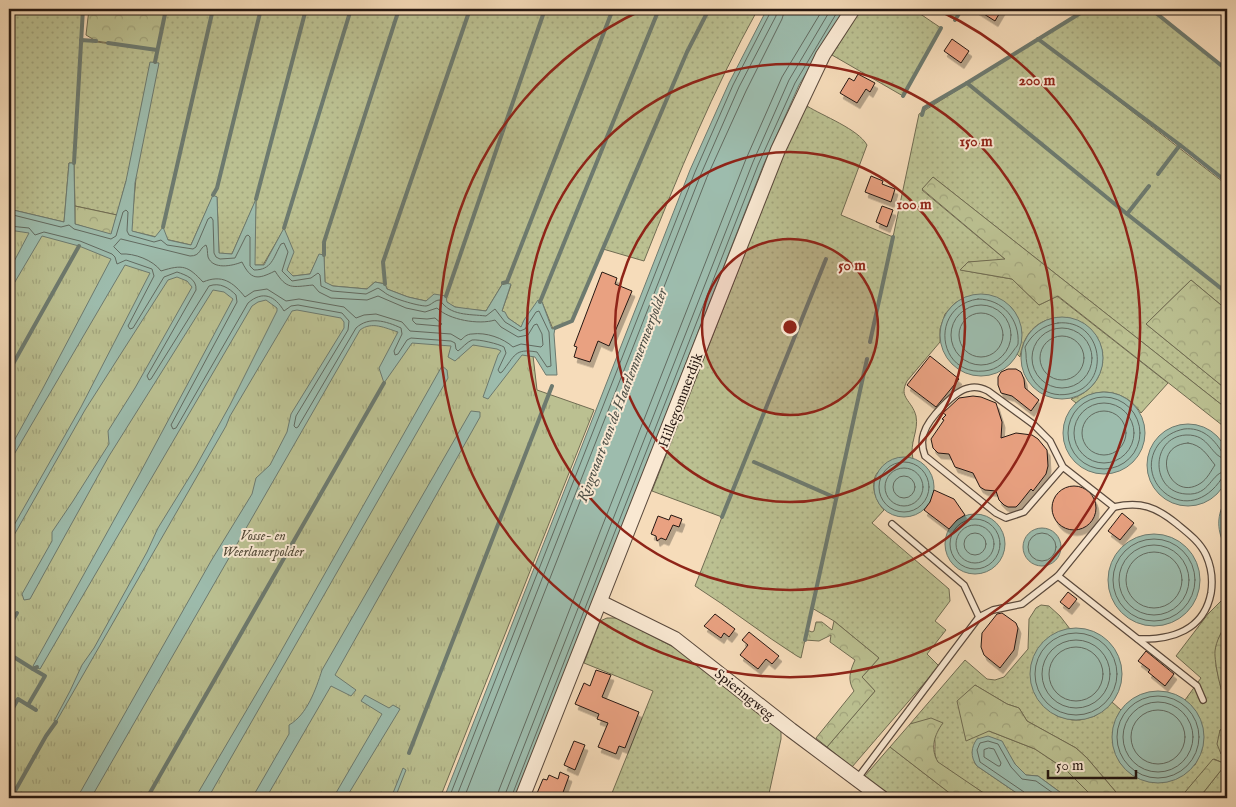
<svg xmlns="http://www.w3.org/2000/svg" width="1236" height="807" viewBox="0 0 1236 807" font-family="'IM FELL English',serif">
  <style>
    .grass { fill: url(#grass-dots); stroke: #706c52 }
    .forest { fill: url(#forest-crowns); stroke: #706c52 }
    .park { fill: url(#park-tufts); stroke: #706c52 }
    .water { fill: #9dbcad; stroke: #6d7a6f }
    .lines { fill: none; stroke-linecap: round; stroke-linejoin: round }
    .shore { stroke: #626a60; stroke-width: 1 }
    .stream { stroke: #6d7a6f; stroke-width: 4 }
    .building { fill: #e9a181; stroke: #261812; filter: url(#shadow) }
    .service-casing { stroke: #5a493c; stroke-width: 8 }
    .tertiary-casing { stroke: #5a493c; stroke-width: 16 }
    .service { stroke: #f9e8d2; stroke-width: 5.5 }
    .tertiary { stroke: #f9e8d2; stroke-width: 14 }
    .ring { fill: none; stroke: #8f2418; stroke-width: 2.5 }
    .labels { text-anchor: middle; stroke-width: 4; stroke-linejoin: round; paint-order: stroke }
    .street-label { font-size: 14px; fill: #261812; stroke: #f9e8d2 }
    .park-label { font-size: 14px; font-style: italic; fill: #534a38; stroke: #f9e8d2 }
    .water-label { font-size: 15px; font-style: italic; fill: #505148; stroke: #f9e8d2 }
    .centre { fill: #8f2418; stroke: #f9e8d2; stroke-width: 2.5 }
    .ring-label { font-size: 15px; text-anchor: middle; font-weight: bold; fill: #8f2418; stroke: #f9e8d2; stroke-width: 4; stroke-linejoin: round; paint-order: stroke }
  </style>
  <defs>
    <pattern id="grass-dots" width="8" height="8" patternUnits="userSpaceOnUse" patternTransform="scale(1.25)"><rect width="8" height="8" fill="#bbc091"/><path d="M2 2h.1M6 6h.1" fill="none" stroke="#a1a47c" stroke-width="1.8" stroke-linecap="round"/></pattern>
    <pattern id="forest-crowns" width="20" height="18" patternUnits="userSpaceOnUse" patternTransform="scale(1.25)"><rect width="20" height="18" fill="#bbc091"/><path d="M2 6a3 3 0 1 1 6 0M12 15a3 3 0 1 1 6 0" fill="none" stroke="#a1a47c"/></pattern>
    <pattern id="park-tufts" width="24" height="20" patternUnits="userSpaceOnUse" patternTransform="scale(1.25)"><rect width="24" height="20" fill="#bbc091"/><path d="M3 7l-1-3M5 7V3M7 7l1-3M15 17l-1-3M17 17v-4M19 17l1-3" fill="none" stroke="#a1a47c"/></pattern>
    <filter id="shadow"><feDropShadow dx="3" dy="5.5" stdDeviation="0" flood-color="#0004"/></filter>
  </defs>
  <rect width="100%" height="100%" fill="#f6dcba"/>
  <filter id="stains"><feTurbulence type="fractalNoise" baseFrequency=".004" numOctaves="4"/><feColorMatrix values="0 0 0 0 .2 0 0 0 0 .09 0 0 0 0 .02 0 0 0 .5 -.17"/></filter>
  <radialGradient id="worn" r=".72"><stop offset=".6" stop-color="#630" stop-opacity="0"/><stop offset="1" stop-color="#630" stop-opacity=".3"/></radialGradient>
  <g class="grass">
    <path d="M9,9h74l-1,31 75,10 9,-41h592c-45,81 -80,166 -114,252l-41,-12 -31,72 -19,8 -11,-27 -4,-1 -17,26 -13,-9 -6,-7 9,-26 -8,-2 -17,28c-11,-2 -31,0 -39,-9l-17,-3 -4,2 -18,-4 -21,-8 -2,-5 -10,-2 -8,7 -34,-3 -8,-3 -1,-28h-5l-9,19 -17,2 -6,-6 -3,-41 -21,36h-9l2,-65 -24,54h-13l-2,-57 -4,-1 -22,49 -60,-14 5,-53 -10,3 -9,34 -42,-9 -1,-43h-5l-5,59 -55,-13z"/>
    <polygon points="861,9 913,9 941,28 903,96 832,55"/>
    <polygon points="938,9 963,9 955,20"/>
    <path d="M1087,9h63l77,62v111l-151,-114 151,117v125l-36,-30 -45,44 81,66v19l-294,-232 -11,13 84,70 -38,2 -7,8 51,9 27,26 18,-9 111,87 -27,30c-15,-23 -44,-28 -65,-10l-5,-4c12,-4 23,-12 28,-24 23,-55 -69,-86 -79,-18l-3,-3c7,-16 5,-33 -6,-47l-45,-10 -11,6 -10,11 -5,15v13l-33,39c-9,17 5,19 9,35 3,15 -7,27 -3,43 -8,-2 -12,1 -19,4 -4,2 -11,4 -14,7 -12,10 -5,31 4,40l-12,13 77,66 1,12 -15,20 11,9 -19,24 12,12 -87,101 -25,-20 48,-56 -13,-14 17,-19 -45,-37 -22,-13 -11,50 -4,-2c-35,-22 -67,-48 -102,-70l27,-69 -70,-26 138,-353 17,-32c16,10 51,23 60,39l-26,70 52,22 26,-123z"/>
    <path d="M1227,595v27l-8,16 -3,28 8,35 3,5v23l-7,1 1,24 6,1v43h-28l27,-34 -12,-5 -34,39h-59l-34,-40 -11,-10 -49,-27 -8,-13 -12,-4 -32,-19 14,46 46,18 30,20 29,29h-26l-30,-22 -12,-1 -11,-11 -6,-9 -35,7 3,4 47,32h-33l-53,-35c-6,-11 -1,-16 -4,-27l8,-13 -32,1 55,-64 22,19 8,1 9,-3 24,-28 1,-30 7,-11 5,-3 8,1 11,10 10,13 -19,7 -19,26 -1,16 13,28 13,10 15,4h8l15,-4 17,-14 9,8 -4,7 3,46 11,11 64,-9 7,-15 -11,-44 -6,-6 16,-22 -25,-22 32,-42z"/>
    <polygon points="607,618 618,618 677,649 781,730 781,739 768,798 610,798 653,691 584,663 600,621"/>
    <polygon points="890,747 956,798 893,798 864,777"/>
  </g>
  <g class="forest">
    <polygon points="89,9 166,9 157,50 96,41 86,35"/>
    <polygon points="933,177 1227,409 1227,429 1058,296 1039,305 1012,279 960,270 968,262 1005,259 922,189"/>
    <polygon points="75,206 117,215 111,235 75,224"/>
    <polygon points="1191,280 1227,310 1227,390 1146,324"/>
    <path d="M834,621l45,37 -17,19 13,14 -48,56 -11,-9 38,-47c-7,-11 -4,-20 1,-31l-25,-18 1,-7 -12,6 -14,-1 2,-10 5,2 2,-1 2,-9h6l10,8z"/>
    <path d="M1227,622v84c-5,-9 -13,-44 -12,-55 1,-10 7,-20 12,-29z"/>
    <polygon points="975,685 1007,704 1019,708 1027,721 1076,748 1087,758 1121,798 1094,798 1065,769 1035,749 989,731 966,741 957,701"/>
    <path d="M931,718l12,5c-9,12 -13,26 -5,39l53,36h-35l-66,-51 20,-23z"/>
    <polygon points="1227,729 1227,755 1221,754 1217,744 1220,730"/>
    <polygon points="1213,759 1226,764 1199,798 1180,798"/>
  </g>
  <polygon class="park" points="9,217 532,347 537,390 594,410 440,798 9,798"/>
  <g class="water">
    <polygon points="767,9 845,9 799,85 763,166 516,798 444,798 690,170 729,83"/>
    <path d="M150,62l9,1 -24,120 -3,48 23,6 8,-10 5,13 23,5 22,-50 4,2 2,56 13,1 24,-55 -1,66h9l20,-37 10,24 -7,18 6,6 17,-2 9,-20 5,1 1,27 8,4 34,3 8,-7 10,2 2,5 21,8 18,4 8,-7 12,2 1,6 8,5 31,4 17,-28 8,1 -9,27 3,1 3,6 13,9 3,-7 14,-20 4,2 10,27 3,-1 -1,6 3,41h-11l-11,-18 -13,-2 -34,44 -5,-2 15,-42 3,-4 -4,-2 -24,-4 -18,16 -7,-4 3,-11 -39,-3 -28,40 -5,-15 19,-36c-13,-4 -26,-11 -38,-2l-269,468h-14l134,-237 41,-67 4,-16 14,-13 17,-33 4,-18 53,-86v-6l-3,-4 -44,-8 -5,1 -62,105 -4,10 -170,296 -2,-1 16,-30 12,-26 12,-17 53,-96 11,-24 37,-60 35,-63 47,-94v-3l-11,-8 -8,2 -6,4 -212,363 -7,-3 106,-191 94,-176 -9,-7 -11,-2 -104,166 -79,143 -6,1 -2,-6 30,-53v-9l21,-31 36,-57 -1,-13 27,-43 57,-101 -5,-6 -10,-4 -9,3 -83,130 -76,134v-10l72,-127 69,-134 -25,-8 -116,198v-13l33,-60 69,-131 -32,-13 -37,-10 -33,56v-21l20,-38 -20,-3v-21l55,13 5,-59h5l1,61 36,10 15,-53z"/>
    <circle cx="981" cy="335" r="41"/>
    <circle cx="1062" cy="358" r="41"/>
    <polygon points="442,366 447,370 448,378 208,798 195,798 275,662"/>
    <circle cx="1104" cy="433" r="41"/>
    <path d="M471,411l9,1v5l-145,258 21,15 -5,6 -20,-10 -65,112h-14l37,-64v-9c18,-10 27,-36 33,-55z"/>
    <circle cx="1188" cy="465" r="41"/>
    <circle cx="904" cy="487" r="30"/>
    <path d="M1227,498v51c-11,-17 -11,-35 0,-51z"/>
    <circle cx="975" cy="544" r="30"/>
    <circle cx="1042" cy="547" r="19"/>
    <circle cx="1154" cy="580" r="46"/>
    <circle cx="1076" cy="674" r="46"/>
    <circle cx="1158" cy="737" r="46"/>
    <polygon points="365,695 389,708 393,705 400,709 346,798 333,798 382,714 361,701"/>
    <path d="M988,736l14,5 13,23 11,11 12,1 30,22h-44l-47,-32c-7,-9 -6,-19 0,-27z"/>
    <polygon points="403,768 406,770 395,798 391,798"/>
  </g>
  <g class="lines">
    <g class="shore">
      <path d="M9,214l52,13 8,-2 5,4 37,10 5,-3 7,-24 3,-2 2,2 -1,19 2,4 25,7 7,-2 6,5 26,4 3,-2 12,-28 3,-2 2,3 1,33 2,4 4,2 15,-1 11,-22 2,-1 2,2v29l4,4c18,0 19,-12 27,-26l3,-1 4,9 -6,19 10,10 19,-3 7,-5 2,2 1,11 11,5 34,3 12,-6c2,1 4,3 6,4 6,6 34,14 42,14 6,-1 8,-6 14,-6 10,16 29,14 46,16l9,-7 10,13 15,9 5,-2 11,-17 3,-1 10,21 2,34 -4,1 -10,-15c-23,-4 -22,4 -35,20l-2,1 -2,-3 8,-17 -2,-6c-5,-3 -25,-8 -32,-7 -5,2 -10,8 -14,11l-2,-2 -1,-6 -4,-2 -40,-3 -4,2 -9,14 -3,1 -1,-4 8,-17 -1,-6c-15,-7 -32,-12 -45,0l-58,99 -2,1 -2,-2 2,-10 52,-86 1,-9 -7,-8 -44,-8 -7,1 -7,5c-9,-15 -21,-21 -36,-8l-72,125 -3,1 -2,-4 66,-123 -1,-7c-7,-7 -16,-13 -27,-9l-58,93 -2,1 -2,-4 49,-86c1,-11 -10,-15 -19,-18l-13,5 -31,51 -3,1 -2,-3 26,-50 -2,-7 -26,-9 -9,4 -2,-7 -3,-3 -32,-13 -36,-9 -9,3 -6,-7 -20,-2"/>
      <path d="M121,239l69,17c11,0 9,-8 16,-11 2,4 1,7 2,12 5,13 24,9 34,5 9,18 15,18 33,9 12,19 17,16 38,14l6,7 12,6 36,2 11,-4 28,12 19,4 12,-4c12,12 42,17 58,12l6,7 17,10 10,-2 6,-10 3,-1 5,10 1,11 -2,2 -20,-3 -8,3c-10,-9 -27,-15 -41,-13 -5,0 -8,3 -11,6l-10,-6 -41,-3 -8,-9 -26,-8 -12,1 -8,3 -12,-11 -45,-8 -13,2 -19,-12 -13,2 -9,6c-12,-15 -23,-23 -42,-15 -15,-16 -20,-18 -42,-11 -8,-11 -27,-18 -40,-17l-7,-7z"/>
      <path d="M978,299c25,0 42,21 40,45 -1,3 -3,4 -4,6 -8,11 -16,20 -30,21 -47,5 -55,-65 -6,-72z"/>
      <circle cx="981" cy="335" r="30"/>
      <circle cx="981" cy="335" r="22"/>
      <polygon points="413,318 427,319 435,318 442,324 439,326 416,324 413,321"/>
      <path d="M1058,323c45,-5 55,62 11,71 -27,5 -43,-16 -43,-40 0,-2 -1,-6 -1,-7 7,-13 18,-22 33,-24z"/>
      <circle cx="1062" cy="358" r="30"/>
      <circle cx="1062" cy="358" r="22"/>
      <circle cx="1104" cy="433" r="36"/>
      <circle cx="1104" cy="433" r="30"/>
      <circle cx="1104" cy="433" r="22"/>
      <path d="M1188,443c14,2 19,12 27,22 -4,6 -8,14 -14,18 -31,21 -53,-37 -13,-40z"/>
      <path d="M1227,453l-5,-1c-9,-14 -20,-25 -38,-23 -10,2 -19,7 -26,16 -26,37 30,85 64,33l5,-1"/>
      <path d="M1227,459c-17,-1 -16,-25 -41,-24 -36,2 -36,57 0,59 25,2 24,-22 41,-23"/>
      <circle cx="904" cy="487" r="25"/>
      <circle cx="904" cy="487" r="19"/>
      <circle cx="904" cy="487" r="11"/>
      <circle cx="975" cy="544" r="25"/>
      <circle cx="975" cy="544" r="19"/>
      <circle cx="975" cy="544" r="11"/>
      <circle cx="1042" cy="547" r="14"/>
      <circle cx="1154" cy="580" r="41"/>
      <circle cx="1154" cy="580" r="35"/>
      <circle cx="1154" cy="580" r="28"/>
      <circle cx="1076" cy="674" r="41"/>
      <circle cx="1076" cy="674" r="34"/>
      <circle cx="1076" cy="674" r="27"/>
      <circle cx="1158" cy="737" r="41"/>
      <circle cx="1158" cy="737" r="35"/>
      <circle cx="1158" cy="737" r="27"/>
      <polygon points="989,748 994,749 1001,763 1000,766 998,766 984,757 984,750"/>
      <polyline points="449,798 695,172 733,85 770,13 771,9"/>
      <polyline points="456,798 701,174 739,87 776,16 777,9"/>
      <polyline points="464,798 707,177 746,91 782,19 785,9"/>
      <polyline points="497,798 499,790 746,159 782,77 823,9"/>
      <polyline points="505,798 506,792 753,162 789,80 831,9"/>
      <polyline points="511,798 758,165 795,83 839,9"/>
      <polyline points="1027,798 1024,792 980,762 977,750 980,743 988,741 998,744 1011,767 1022,779 1036,781 1060,798"/>
    </g>
    <g class="stream">
      <polyline points="1151,9 1227,70"/>
      <polyline points="955,20 962,9"/>
      <polyline points="1038,39 1180,145 1158,174"/>
      <polyline points="81,40 96,41"/>
      <polyline points="108,43 157,50"/>
      <polyline points="155,62 166,9"/>
      <polyline points="967,83 1087,9"/>
      <polyline points="903,96 941,28"/>
      <polyline points="922,115 924,108 967,83 1127,214 1149,186"/>
      <polyline points="1180,145 1227,182"/>
      <polyline points="74,163 83,9"/>
      <polyline points="213,195 217,188 261,9"/>
      <polyline points="256,199 306,9"/>
      <polyline points="1127,214 1227,293"/>
      <polyline points="163,227 213,9"/>
      <polyline points="284,228 351,9"/>
      <polyline points="324,255 324,242 399,9"/>
      <polyline points="503,283 507,282 613,9"/>
      <polyline points="385,284 383,262 470,9"/>
      <polyline points="446,296 545,9"/>
      <polyline points="540,302 659,9"/>
      <polyline points="555,328 572,321 687,52 709,9"/>
      <polyline points="870,342 893,237"/>
      <polyline points="9,371 79,246"/>
      <polyline points="754,462 836,498"/>
      <polyline points="722,517 826,259"/>
      <polyline points="9,626 17,613"/>
      <polyline points="805,640 867,359"/>
      <polyline points="9,654 33,669"/>
      <polyline points="28,705 45,676 33,669 37,667"/>
      <polyline points="9,715 18,699 36,710"/>
      <polyline points="409,753 552,386"/>
      <polyline points="11,798 46,736 56,722"/>
      <polyline points="147,798 384,383"/>
    </g>
  </g>
  <g class="building">
    <polygon points="976,9 1002,9 995,21"/>
    <polygon points="952,39 969,51 961,63 944,51"/>
    <polygon points="858,74 875,83 870,92 866,89 857,103 840,93 849,78 854,81"/>
    <polygon points="871,176 883,181 882,184 895,189 891,202 865,192"/>
    <polygon points="882,206 893,210 887,227 876,222"/>
    <polygon points="602,272 617,278 615,284 632,291 609,346 598,341 590,362 574,357 577,347 574,346"/>
    <polygon points="930,356 959,379 936,407 907,385"/>
    <polygon points="1008,369 1016,369 1021,372 1024,379 1025,388 1039,400 1031,411 1012,396 1001,393 998,385 998,377 1001,372"/>
    <polygon points="973,396 981,397 996,403 1002,422 1001,438 1016,433 1032,435 1038,439 1047,450 1048,466 1046,474 1033,491 1031,489 1019,504 1016,507 1008,507 1004,505 999,500 996,491 985,490 980,487 973,473 955,467 949,454 938,453 933,448 931,439 944,420 942,419 946,415 943,413 959,398"/>
    <circle cx="1074" cy="508" r="22"/>
    <polygon points="934,490 954,499 965,515 957,520 949,529 924,510 930,502"/>
    <polygon points="1122,513 1134,523 1120,540 1108,531"/>
    <polygon points="671,515 682,519 679,527 673,525 666,540 661,538 657,541 656,536 651,534 658,516 669,520"/>
    <polygon points="1068,592 1077,599 1069,609 1060,602"/>
    <polygon points="1002,613 1016,623 1018,628 1014,650 1000,668 984,655 981,647 982,633 997,614"/>
    <polygon points="715,614 735,629 729,637 724,633 721,638 704,626"/>
    <polygon points="749,632 779,656 772,664 766,659 758,669 740,655 748,645 742,640"/>
    <polygon points="1146,651 1174,674 1165,686 1148,672 1150,670 1138,661"/>
    <polygon points="596,670 611,675 602,697 639,712 625,748 619,746 616,754 598,747 608,723 597,719 599,714 575,704 584,683 590,686"/>
    <polygon points="574,741 585,745 575,770 564,765"/>
    <polygon points="560,772 569,776 561,798 535,798 543,779 547,780 549,775 558,779"/>
  </g>
  <g class="lines">
    <defs>
      <g id="service">
        <path d="M1114,507c27,-6 42,0 63,17 11,9 23,18 29,31 5,11 7,25 5,38 -7,37 -39,47 -73,46"/>
        <polyline points="892,524 964,585 979,617"/>
        <polyline points="1058,576 1197,686 1203,700"/>
        <path d="M857,779l122,-162 14,-7 29,-6 36,-28 56,-69 -51,-40 -13,-26 -17,-17 -45,-33c-6,-3 -12,-5 -19,-3 -14,2 -41,31 -45,45 -3,8 -2,15 1,23l71,57 10,5 18,-6 39,-45"/>
      </g>
      <g id="tertiary">
        <polyline points="600,602 675,639 791,730 882,798"/>
        <polyline points="522,798 778,150 823,55 853,9"/>
      </g>
    </defs>
    <use href="#service" class="service-casing"/>
    <use href="#tertiary" class="tertiary-casing"/>
    <use href="#service" class="service"/>
    <use href="#tertiary" class="tertiary"/>
  </g>
  <circle cx="790" cy="327" r="88" fill="#8f2418" fill-opacity=".12"/>
  <g class="ring">
    <circle cx="790" cy="327" r="88"/>
    <circle cx="790" cy="327" r="175"/>
    <circle cx="790" cy="327" r="263"/>
    <path d="M938 10A350 350 0 1 1 642 10"/>
  </g>
  <g class="labels">
    <g class="street-label">
      <text transform="translate(680 400) rotate(-69)" y="5">Hillegommerdijk</text>
      <text transform="translate(745 694) rotate(39)" y="5">Spieringweg</text>
    </g>
    <g class="park-label">
      <text x="263" y="540">Vosse- en<tspan x="263" dy="16">Weerlanerpolder</tspan></text>
    </g>
    <g class="water-label">
      <text transform="translate(622 395) rotate(-69)" y="5">Ringvaart van de Haarlemmermeerpolder</text>
    </g>
  </g>
  <circle cx="790" cy="327" r="8" class="centre"/>
  <g class="ring-label">
    <text x="1037" y="85">200 m</text>
    <text x="976" y="146">150 m</text>
    <text x="914" y="209">100 m</text>
    <text x="852" y="270">50 m</text>
  </g>
  <rect width="1236" height="807" fill="none" stroke="#f6dcba" stroke-width="30"/>
  <rect x="10" y="10" width="1216" height="787" fill="none" stroke="#261812" stroke-width="2.5"/>
  <rect x="15" y="15" width="1206" height="777" fill="none" stroke="#261812"/>
  <path d="M1048 770v8h88v-8" fill="none" stroke="#261812" stroke-width="2.5"/>
  <text x="1056" y="770" font-size="15" fill="#261812" stroke="#f9e8d2" stroke-width="4" paint-order="stroke">50 m</text>
  <rect width="100%" height="100%" filter="url(#stains)"/>
  <rect width="100%" height="100%" fill="url(#worn)"/>
</svg>
